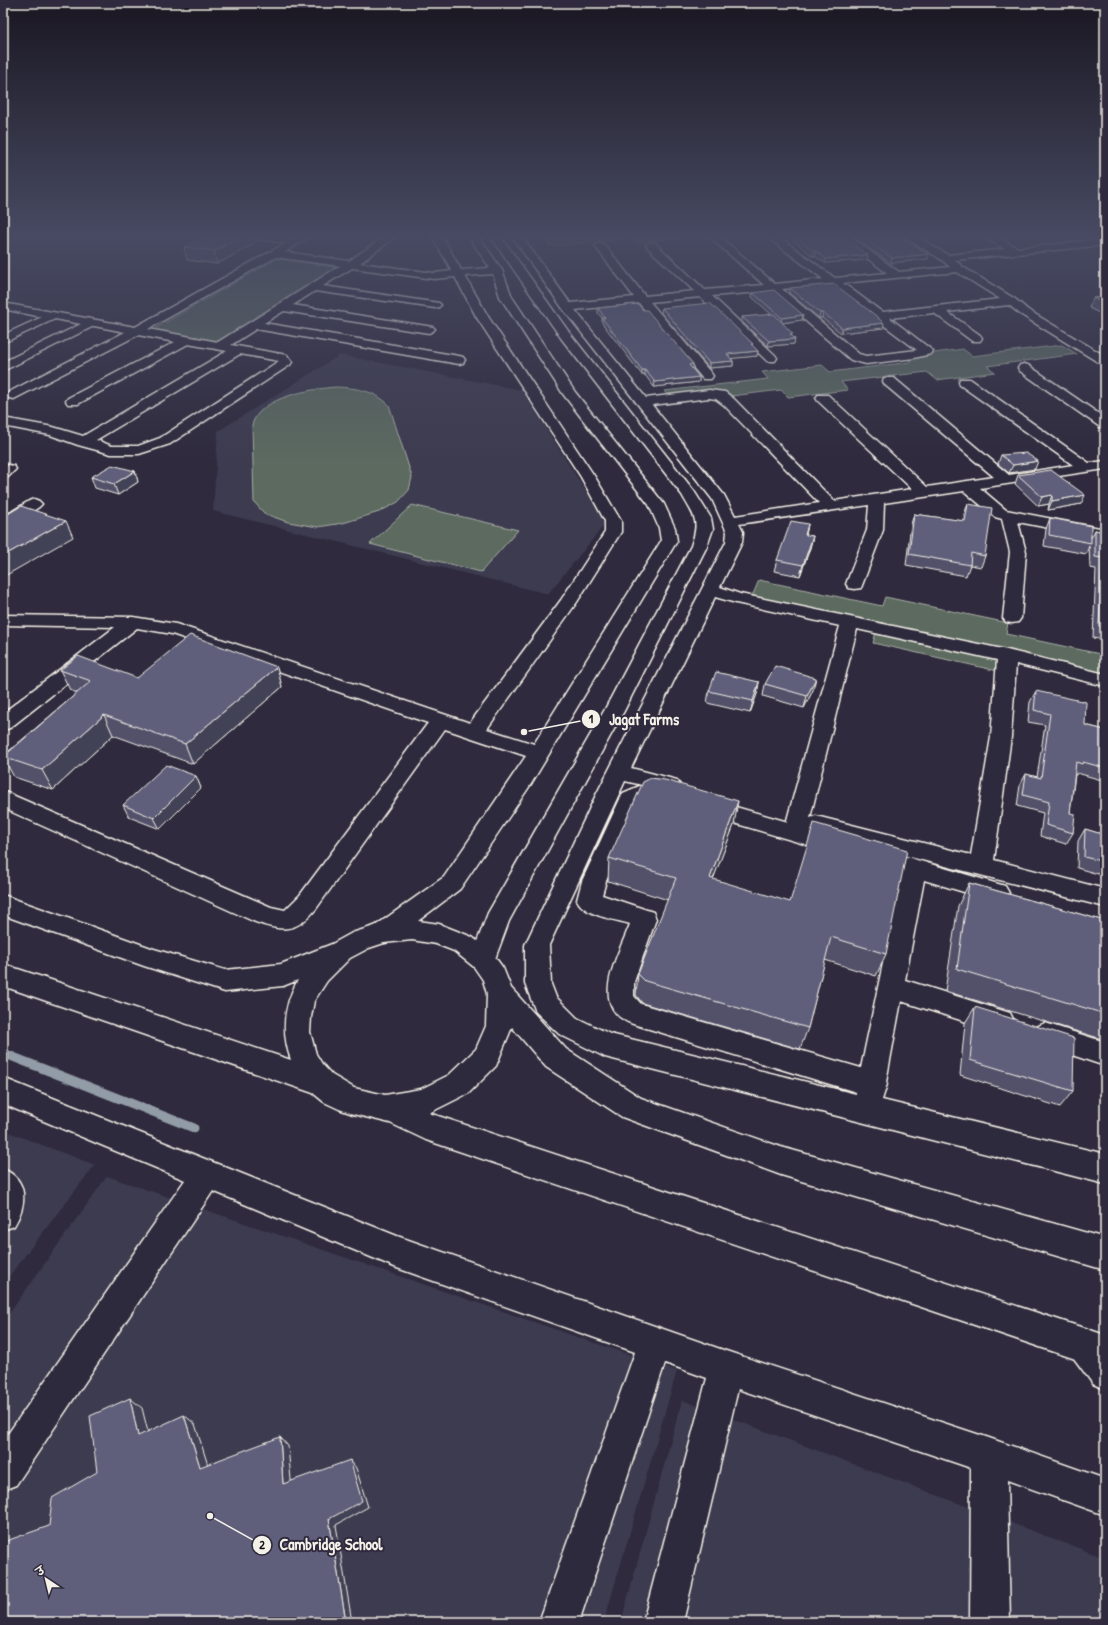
<svg xmlns="http://www.w3.org/2000/svg" width="1108" height="1625" viewBox="0 0 1108 1625" font-family="'Patrick Hand','Playpen Sans Deva',sans-serif">
  <style>
    .built { fill: #3d3a50 }
    .green { fill: #5c6a60; stroke: #a8aea4 }
    .lines { fill: none; stroke-linecap: round; stroke-linejoin: round }
    .stream { stroke: #929ca7; stroke-width: 9 }
    .minor-casing { stroke: #f4f1e8; stroke-width: 3 }
    .major-casing { stroke: #f4f1e8; stroke-width: 3 }
    .minor { fill: #2f2a3d; fill-rule: evenodd }
    .major { fill: #2f2a3d; fill-rule: evenodd }
    .wall { fill: #52516b; stroke: #f4f1e8 }
    .shaded-wall { fill: #424257; stroke: #f4f1e8 }
    .building { fill: #5f5e7c; stroke: #f4f1e8 }
    .leader { fill: none; stroke: #f4f1e8; stroke-width: 1.5 }
    .callout-dot { fill: #f4f1e8; stroke: #2f2a3d; stroke-width: 1.5 }
    .mark-label { font-size: 12px; text-anchor: middle; font-weight: bold; fill: #111 }
    .callout-label { font-size: 16px; text-anchor: middle; font-weight: bold; fill: #f4f1e8; stroke: #2f2a3d; stroke-width: 4; stroke-linejoin: round; paint-order: stroke }
  </style>
  <rect width="100%" height="100%" fill="#2f2a3d"/>
  <filter id="ink" filterUnits="userSpaceOnUse"><feTurbulence type="fractalNoise" baseFrequency=".025" numOctaves="2"/><feDisplacementMap in="SourceGraphic" scale="8" xChannelSelector="R" yChannelSelector="G"/><feConvolveMatrix kernelMatrix="1 2 1 2 8 2 1 2 1" color-interpolation-filters="sRGB"/></filter>
  <g filter="url(#ink)">
    <g class="built">
      <polygon points="340,355 522,390 606,523 548,594 213,511 218,431"/>
      <polygon points="3,1130 95,1165 3,1284"/>
      <polygon points="107,1176 677,1371 604,1622 3,1622 3,1322"/>
      <polygon points="682,1400 1105,1558 1105,1622 621,1622"/>
    </g>
    <g class="green">
      <polygon points="598,234 679,234 683,238 636,242 632,238 550,246 544,239"/>
      <polygon points="277,259 339,268 217,342 152,330"/>
      <polygon points="1062,345 1077,354 987,366 995,372 937,380 927,372 841,382 848,390 788,397 781,390 674,403 664,391 768,379 762,372 822,365 830,372 911,362 905,357 963,349 972,356"/>
      <path d="M336,387c20,1 38,3 53,18l23,72 -3,13 -11,12 -19,10 -36,11 -25,4 -30,-5 -23,-8 -11,-12 -2,-77c7,-28 59,-36 84,-38z"/>
      <polygon points="412,505 518,530 481,572 370,544"/>
      <polygon points="759,580 882,606 885,597 1008,623 1006,634 1105,655 1105,680 1000,657 998,671 873,643 876,632 749,604"/>
    </g>
    <g class="lines">
      <polyline class="stream" points="3,1053 194,1128"/>
      <defs>
        <g id="minor">
          <path d="M238,234h24l32,5 9,-5h12l-30,18 64,9 39,-27h11l-39,29 74,10 18,-2 -21,-37h10l20,36 29,-2 -23,-34h10l25,36 10,27 63,95 89,112 11,24 2,13 -146,243 -71,105 -67,51 -9,3 -9,-3 -3,-7 3,-7 69,-49 82,-121 -81,-27 -129,180c-20,24 -34,23 -63,12l-250,-113v-17l268,116 14,3 15,-15 128,-172 -256,-89 -35,-6 -127,100 -7,2v-17l112,-86 -112,-2v-10l130,2 43,7 294,99 91,-123 44,-68v-11l-24,-44 -104,-159 -22,-41 -21,2 -82,-11 -29,18 116,17 2,2 -2,2 -4,1 -120,-17 -22,14 140,22 2,2 -2,2 -4,2 -145,-22 -20,12 195,33 4,1 2,3 -2,3 -4,1 -203,-35 -25,16 56,10 5,7 -2,3 -120,79 -31,10h-28l-33,-9 -28,-10 -47,-9v-8l50,9 30,9 144,-85 -39,-7 -110,60h-10l-2,-3 2,-3 107,-56 -37,-7 -124,64 -5,-1 -2,-3 2,-3 116,-60 -31,-6 -91,45v-9l78,-38 -26,-5 -52,24v-8l39,-18 -39,-8v-6l132,24 151,-84 -43,-6zM276,257l64,9 -122,76 -70,-13zM493,274l7,23 63,97 86,111 10,23 2,13 -127,203 -47,-15 90,-127 44,-70v-11l-26,-44 -106,-159 -24,-42zM240,354l39,7 -119,77 -22,8h-26l-16,-6z"/>
          <path d="M489,234h10l70,98 125,159 17,27 2,11 -6,17 -83,165 -115,210 -17,46 -9,4 -9,-4 -4,-7 18,-47 116,-202 87,-165c9,-26 4,-28 -9,-51l-121,-157z"/>
          <path d="M510,234h10l50,69 64,-6 -39,-51 5,-3 4,1 41,52 49,-5 -47,-44 -1,-2 5,-3 4,1 50,47 59,-5 -58,-51h11l58,50 48,-5 -56,-42 -1,-3h9l60,44 52,-5 -52,-39h11l53,38 51,-5 -8,-7 -42,-26h12l36,21 57,-6 -26,-15h12l27,14 87,-9v6l-150,15 8,7 52,32 13,11 77,46v9l-4,-1 -81,-50 -11,-9 -62,7 33,23 2,3 -2,3h-8l-38,-28 -44,5 43,33 -2,3 -17,4 -48,6 -15,-4 -80,-69 -59,5 63,59 2,3 -2,3h-8l-67,-64 -50,5 61,71 2,3 -2,3h-8l-64,-76 -64,7 71,88 63,-8 16,2 9,7 100,102 78,-12 -94,-88 -2,-3 2,-3h10l99,92 67,-10 -110,-93 -1,-3 1,-3h10l115,97 64,-10 -113,-80 -1,-3 1,-3h10l119,84 16,-2v8l-125,19 26,22 99,19v10l-87,-17 8,30 -5,66 -3,4 -6,1 -6,-1 -3,-4 7,-66 -8,-33 -7,-2 -31,-26 -80,12 -1,27 -22,58 -6,1 -6,-1 -3,-4 21,-54 2,-25 -130,19 4,8 -1,10 -22,45 20,7 267,56 98,24v12l-89,-22 -5,73 -17,123 111,29v18l-222,-57 122,36 4,7 -4,7 -8,2 -73,-22 -19,100 105,33 4,8 -4,8 -9,4 -100,-32 -15,81 1,2 -5,16 223,54v30l-500,-127 -46,-23 -23,-22 -11,-28v-39l71,-150 130,-253 1,-10 -15,-33 -149,-190zM957,272l43,27 -118,13 -39,-29zM830,285l87,65 -51,6 -7,-2 -77,-65zM709,398l7,1 8,6 95,98 -84,13 -11,-21 -72,-90zM715,597l21,6 104,23 -53,194 1,2 -80,-23 -8,2 -3,6 3,6 138,41 8,-3 3,-6 -2,-5 27,7 -7,3 -3,6 3,6 35,11 -41,195 -220,-64 -7,-8v-14l22,-63 -3,-7 -51,-17 4,-14 34,-77c13,-6 19,0 33,-4l3,-5 -2,-4 3,-1 3,-5 -3,-5 -46,-12zM857,629l140,31 -6,77 -20,118 -155,-39 -6,2zM625,781l17,4 -19,8 -3,6 -38,82 -5,19c8,16 37,19 53,24 -12,32 -43,84 3,100l223,68v2l-246,-60 -33,-16 -21,-21 -5,-13 -2,-39z"/>
          <polygon points="1024,364 1028,365 1105,418 1105,428 1100,427 1020,371 1018,368 1020,365"/>
          <polygon points="9,465 14,466 16,469 8,477 3,478 3,467"/>
          <polygon points="34,499 39,501 42,504 39,507 9,527 3,529 3,517 29,501"/>
          <polygon points="1045,1023 1105,1042 1105,1066 1036,1043 1032,1035 1036,1027"/>
          <polygon points="3,1078 397,1236 726,1351 989,1438 1105,1479 1105,1515 1007,1480 1010,1622 970,1622 971,1468 738,1389 683,1622 643,1622 707,1378 665,1363 579,1622 539,1622 635,1352 397,1268 213,1191 16,1485 3,1490 3,1441 185,1180 3,1104"/>
          <path d="M3,1169c26,11 24,36 11,57l-11,4z"/>
          <polygon points="1085,1328 1097,1333 1105,1344 1105,1389 1093,1384 1073,1357 1068,1345 1073,1333"/>
        </g>
        <path id="major" d="M3,895l151,54 71,21 56,-6 51,-20 20,-11 32,-10 28,-3 27,4 33,13 20,16 11,15 8,20 55,61 75,49 140,49 324,91v32l-324,-95 -159,-58 -76,-50 -34,-40 -16,39 -27,27 -40,20 676,222v34l-679,-229 -36,-17 -37,-9 -14,-5 -15,-7 -11,-9 -310,-107v-22l288,96c-10,-28 -8,-54 7,-80l-15,6 -58,6 -81,-26 -141,-51zM412,940l24,4 18,7 20,16 9,13 4,14 -1,32 -10,23 -27,26 -28,14 -36,6 -31,-7 -22,-13 -10,-11 -6,-10 -6,-22 1,-15 3,-16 13,-20 23,-23 19,-10 15,-5z"/>
      </defs>
      <use href="#minor" class="minor-casing"/>
      <use href="#major" class="major-casing"/>
      <use href="#minor" class="minor"/>
      <use href="#major" class="major"/>
    </g>
    <g class="wall">
      <polygon points="791,234 839,234 867,260 825,263 815,256 812,256 790,237"/>
      <polygon points="849,234 895,234 928,259 891,263"/>
      <polygon points="254,244 217,264 187,260 184,247"/>
      <polygon points="790,288 883,328 841,333 822,318 819,318 789,293"/>
      <polygon points="753,293 802,320 782,323 792,336 794,344 768,346 742,322 742,317 772,315 752,297"/>
      <polygon points="1105,297 1105,316 1089,308 1093,298"/>
      <polygon points="598,308 643,310 693,364 693,369 699,377 699,382 654,387 645,375 642,375 602,323 602,318 598,313"/>
      <polygon points="662,308 753,344 752,345 758,351 757,356 731,358 733,361 733,366 709,368 661,313"/>
      <polygon points="1001,455 1035,469 1009,473 998,464"/>
      <polygon points="135,471 138,482 118,495 95,488 91,477"/>
      <polygon points="1018,475 1081,504 1048,510 1049,504 1038,506 1015,484"/>
      <polygon points="968,504 985,556 981,567 970,565 966,576 906,565 911,524 914,514 963,521 964,514"/>
      <polygon points="1050,518 1091,538 1095,530 1105,532 1105,640 1093,638 1096,569 1090,568 1089,546 1086,554 1044,546 1046,529"/>
      <polygon points="808,524 806,535 813,536 810,548 800,576 774,571 777,560"/>
      <polygon points="277,667 282,687 193,764 113,735 53,790 14,777 3,757 3,756 77,693 70,690 60,670 137,678"/>
      <polygon points="759,682 757,694 750,713 707,703 709,691"/>
      <polygon points="765,684 813,690 804,708 763,696"/>
      <polygon points="1036,691 1085,725 1105,730 1105,781 1077,773 1076,775 1075,775 1070,813 1073,833 1066,844 1040,836 1043,813 1017,806 1020,785 1026,774 1037,777 1045,725 1028,722 1030,702"/>
      <polygon points="196,776 201,788 160,829 129,817 123,805"/>
      <polygon points="734,825 713,879 886,954 876,976 825,960 808,1028 800,1049 642,1003 636,995 638,974 668,900 608,881 609,858"/>
      <polygon points="1085,829 1105,835 1105,876 1077,868 1078,841"/>
      <polygon points="969,883 1105,921 1105,1040 945,991 958,906"/>
      <polygon points="975,1007 1073,1091 1060,1107 960,1075 965,1023"/>
    </g>
    <g class="shaded-wall">
      <polygon points="247,234 252,234 254,244 217,264 214,251"/>
      <polygon points="813,251 816,251 815,256 812,256"/>
      <polygon points="929,254 928,259 891,263 892,258"/>
      <polygon points="868,255 867,260 825,263 826,259"/>
      <polygon points="820,313 823,313 822,318 819,318"/>
      <polygon points="803,315 802,320 781,323 782,318"/>
      <polygon points="884,323 883,328 841,333 842,328"/>
      <polygon points="795,339 794,344 768,346 769,341"/>
      <polygon points="758,351 757,356 727,359 727,354"/>
      <polygon points="733,361 733,366 709,368 709,363"/>
      <polygon points="693,364 693,369 689,365"/>
      <rect x="642" y="370" width="3" height="5"/>
      <polygon points="699,377 699,382 654,387 655,382"/>
      <polygon points="1038,461 1035,469 1009,473 1013,465"/>
      <polygon points="135,471 138,482 118,495 114,484"/>
      <polygon points="1052,495 1049,504 1038,506 1042,497"/>
      <polygon points="1085,495 1081,504 1048,510 1052,501"/>
      <polygon points="66,521 73,537 3,577 3,556"/>
      <polygon points="808,524 806,535 805,535"/>
      <polygon points="813,536 810,548 800,576 803,565"/>
      <polygon points="277,667 282,687 193,764 185,744"/>
      <polygon points="816,678 813,690 804,708 807,696"/>
      <polygon points="759,682 757,694 750,713 753,701"/>
      <polygon points="104,715 113,735 53,790 42,770"/>
      <polygon points="196,776 201,788 160,829 154,818"/>
      <polygon points="738,801 734,825 705,900 710,878"/>
      <polygon points="130,1398 142,1408 151,1444 138,1436"/>
      <polygon points="184,1415 195,1424 211,1475 200,1467"/>
      <polygon points="280,1437 288,1446 292,1491 283,1484"/>
      <polygon points="350,1460 356,1468 368,1507 336,1525 352,1622 346,1622 329,1519"/>
    </g>
    <g class="building">
      <polygon points="209,234 247,234 214,251 184,247"/>
      <polygon points="793,234 839,234 868,255 826,259 816,251 813,251"/>
      <polygon points="856,234 895,234 929,254 892,258"/>
      <polygon points="834,284 879,318 878,318 884,323 842,328 823,313 820,313 790,288"/>
      <polygon points="774,290 803,315 782,318 753,293"/>
      <polygon points="1105,297 1105,304 1093,298"/>
      <polygon points="710,303 753,344 751,344 758,351 727,354 733,361 709,363 662,308"/>
      <polygon points="638,304 643,310 647,310 693,364 689,365 699,377 655,382 645,370 642,370 602,318 605,318 598,308"/>
      <polygon points="774,314 793,334 790,334 795,339 769,341 742,317"/>
      <polygon points="1026,453 1038,461 1013,465 1001,455"/>
      <polygon points="112,465 135,471 114,484 91,477"/>
      <polygon points="1051,470 1085,495 1052,501 1052,495 1042,497 1018,475"/>
      <polygon points="968,504 992,508 985,556 971,553 970,565 909,554 914,514 965,521"/>
      <polygon points="21,506 66,521 3,556 3,513 8,514"/>
      <polygon points="1050,518 1091,526 1091,543 1049,535"/>
      <polygon points="791,521 808,524 805,535 813,536 803,565 777,560"/>
      <polygon points="1095,530 1105,532 1105,627 1099,626 1102,558 1095,557"/>
      <polygon points="190,635 277,667 185,744 104,715 42,770 3,757 91,681 60,670 78,656 137,678"/>
      <polygon points="775,666 816,678 807,696 765,684"/>
      <polygon points="716,672 759,682 753,701 709,691"/>
      <polygon points="1036,691 1086,702 1085,725 1105,730 1105,768 1083,762 1082,764 1076,762 1070,813 1075,814 1073,833 1046,825 1049,802 1023,795 1026,774 1041,778 1050,714 1034,710"/>
      <polygon points="166,765 196,776 154,818 123,805"/>
      <polygon points="651,778 665,780 738,801 710,878 790,902 814,823 907,850 886,954 831,937 808,1028 645,981 638,974 676,878 609,858 643,782"/>
      <polygon points="1085,829 1105,835 1105,862 1084,857"/>
      <polygon points="969,883 1105,921 1105,1014 957,969"/>
      <polygon points="975,1007 1074,1038 1073,1091 970,1060"/>
      <polygon points="130,1398 138,1436 184,1415 200,1467 280,1437 283,1484 350,1460 362,1501 329,1519 346,1622 3,1622 3,1542 49,1526 52,1498 97,1472 90,1416"/>
    </g>
  </g>
  <linearGradient id="sky" x2="0" y2="1"><stop stop-color="#1a1722"/><stop offset="0.51" stop-color="#474a62"/><stop offset="1" stop-color="#474a62" stop-opacity="0"/></linearGradient>
  <rect width="1108" height="462" fill="url(#sky)"/>
  <path class="leader" d="M524 732L591 719M210 1516L262 1545"/>
  <g class="callout-dot">
    <circle cx="524" cy="732" r="4"/>
    <circle cx="210" cy="1516" r="4"/>
    <circle cx="591" cy="719" r="10"/>
    <circle cx="262" cy="1545" r="10"/>
  </g>
  <g class="mark-label">
    <text x="591" y="723">1</text>
    <text x="262" y="1549">2</text>
  </g>
  <g class="callout-label">
    <text x="644" y="725">Jagat Farms</text>
    <text x="331" y="1550">Cambridge School</text>
  </g>
  <rect width="1108" height="1625" fill="none" stroke="#2f2a3d" stroke-width="16"/>
  <rect x="8" y="8" width="1092" height="1609" fill="none" stroke="#f4f1e8" stroke-width="1.5" filter="url(#ink)"/>
  <g transform="translate(46 1579) rotate(325)" stroke="#2f2a3d" stroke-width="3" paint-order="stroke">
  <path d="M0-3L7 15L0 10L-7 15Z" fill="#f4f1e8"/>
  <text y="-6" font-size="11" font-weight="bold" text-anchor="middle" fill="#f4f1e8">उ</text>
  </g>
</svg>
